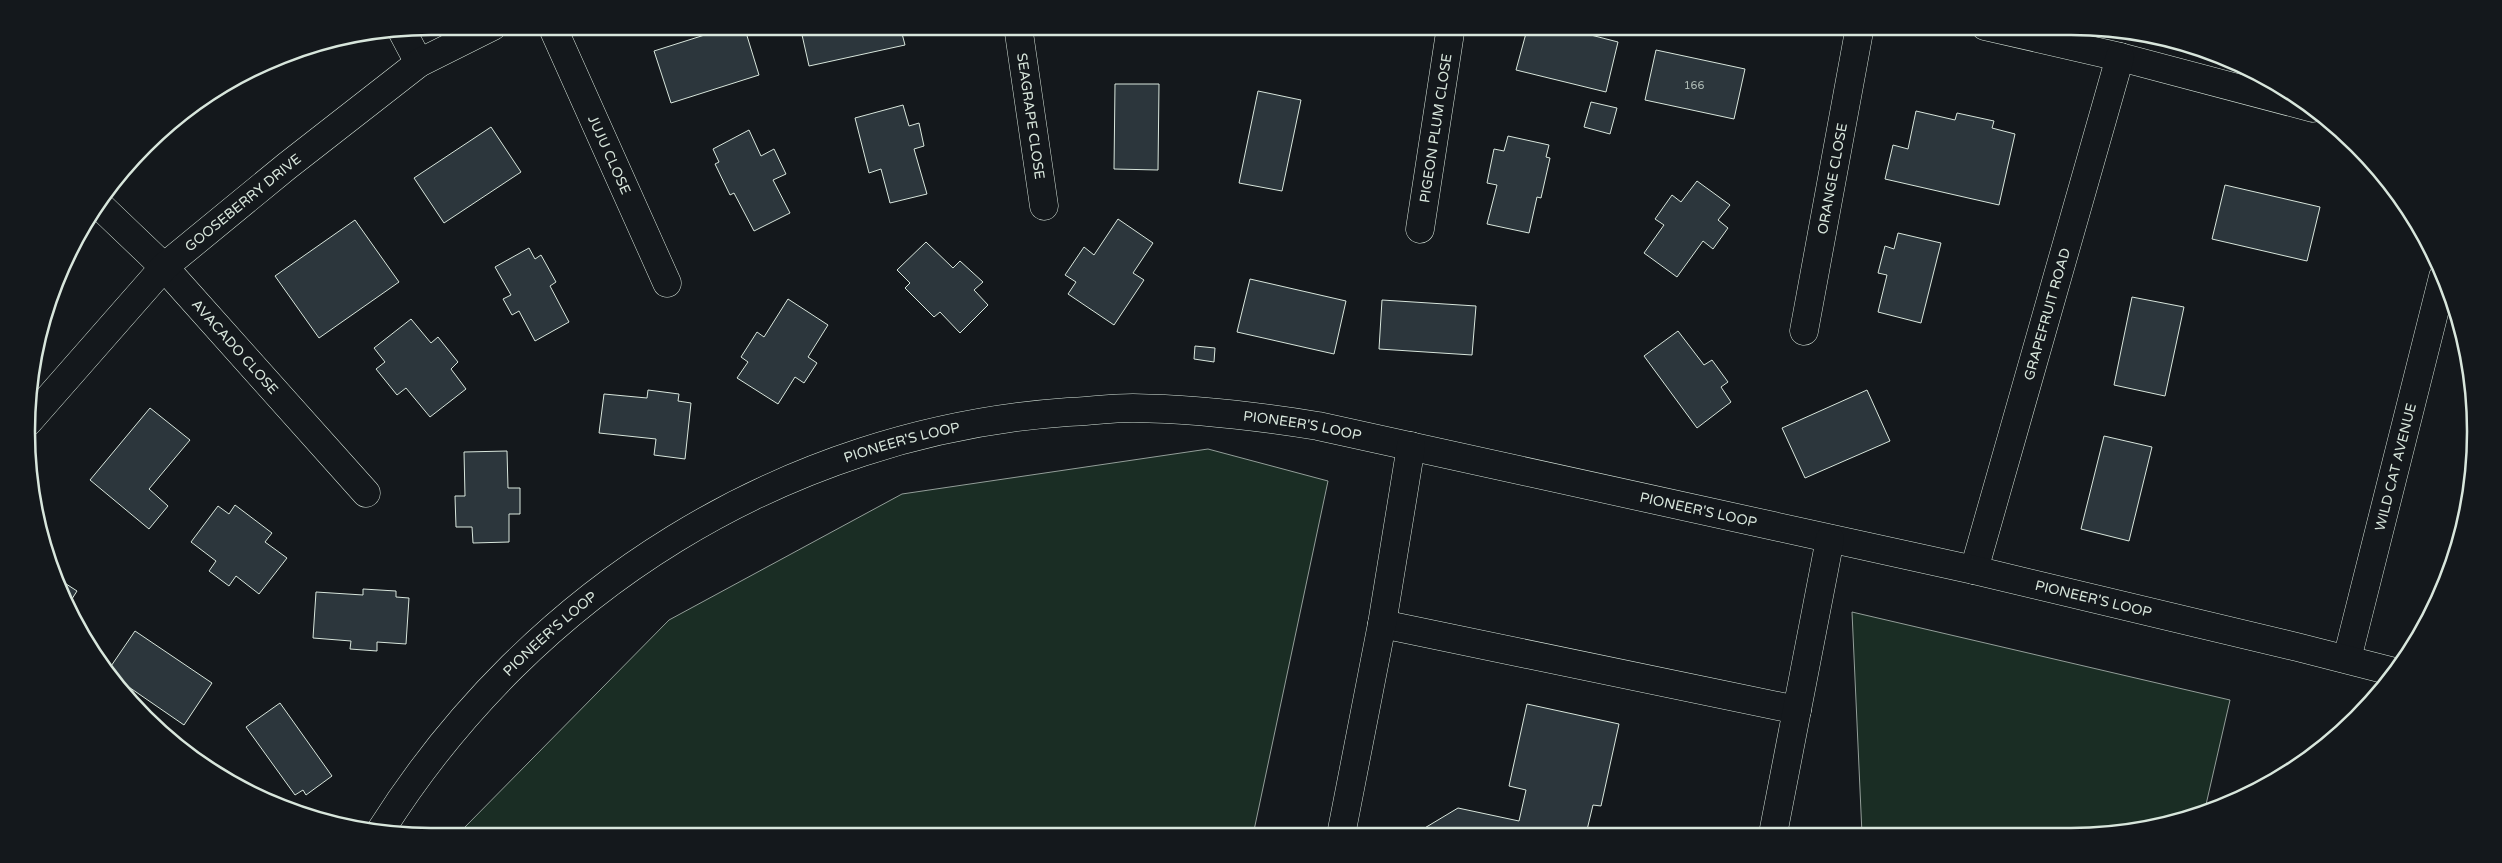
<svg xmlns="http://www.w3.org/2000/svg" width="2502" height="863" viewBox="0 0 2502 863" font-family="'Varela Round',sans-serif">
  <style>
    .green { fill: #1a2d24; stroke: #939e99 }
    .building { fill: #2c363c; stroke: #d8e6dc }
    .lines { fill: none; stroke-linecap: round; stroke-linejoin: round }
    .minor-casing { stroke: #d8e6dc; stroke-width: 29 }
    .minor { stroke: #14181c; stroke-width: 28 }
    .labels { text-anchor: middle; stroke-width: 4; stroke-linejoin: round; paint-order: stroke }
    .number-label { font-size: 11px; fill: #adbab4 }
    .street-label { font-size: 14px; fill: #d8e6dc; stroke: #14181c }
    .rim { fill: none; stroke: #d8e6dc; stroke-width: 2.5 }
  </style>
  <rect width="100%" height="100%" fill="#14181c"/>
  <g class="green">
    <polygon points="1208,449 1328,481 1253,835 460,837 464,828 669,620 902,494"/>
    <polygon points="1852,612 2230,700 2205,809 2124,833 1862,834"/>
  </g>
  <g class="building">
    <polygon points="733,26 744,26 759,75 671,103 654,51"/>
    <polygon points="800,26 900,26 905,45 809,66"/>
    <polygon points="1288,26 1323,26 1323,29"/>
    <polygon points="1528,26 1556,26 1618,42 1606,92 1516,70"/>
    <polygon points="1656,50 1745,69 1734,119 1645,100"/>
    <polygon points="1115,84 1159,84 1158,170 1114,169"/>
    <polygon points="1258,91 1301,100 1282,191 1239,183"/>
    <polygon points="1591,102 1617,108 1610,134 1584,127"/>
    <polygon points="903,105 909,126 919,123 924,146 914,149 927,194 890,203 881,169 869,173 855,118"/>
    <polygon points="1916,111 1955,120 1957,113 1994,121 1992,128 2015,134 1999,205 1885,179 1893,145 1908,149"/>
    <polygon points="491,127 521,172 444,223 414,178"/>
    <polygon points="749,130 761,156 774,149 786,174 773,180 790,213 754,231 734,193 730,195 715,164 719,162 713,149"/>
    <polygon points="1508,136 1549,145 1546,157 1550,158 1541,198 1537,197 1529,233 1487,224 1497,185 1487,183 1494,149 1504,151"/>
    <polygon points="1697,181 1730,205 1718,220 1728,228 1713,249 1703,241 1677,277 1644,253 1664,225 1655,219 1672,195 1681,202"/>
    <polygon points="2225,185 2320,207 2307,261 2212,239"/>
    <polygon points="1118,219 1153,243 1133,273 1144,280 1114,325 1068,294 1076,282 1065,275 1084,247 1094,255"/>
    <polygon points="355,220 399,282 319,338 275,276"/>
    <polygon points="1898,233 1941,243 1921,323 1878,312 1887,275 1878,273 1885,246 1894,249"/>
    <polygon points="926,242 953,268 960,261 983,282 974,290 988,305 960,333 940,312 934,317 905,288 910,283 897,270"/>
    <polygon points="529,248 535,259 541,255 556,282 550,286 569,322 535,341 519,311 512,315 503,299 511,295 495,267"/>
    <polygon points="1250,279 1346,301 1334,354 1237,332"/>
    <polygon points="2132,297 2184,307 2165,396 2114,385"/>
    <polygon points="788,299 828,325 808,357 817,363 804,383 795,377 778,404 737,378 748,362 741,357 757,332 764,337"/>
    <polygon points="1382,300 1476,306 1472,355 1379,349"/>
    <polygon points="411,319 431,343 438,337 458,362 451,369 466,389 430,417 406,388 397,395 376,369 385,362 374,348"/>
    <polygon points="1678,331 1704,365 1712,360 1728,382 1721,387 1731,402 1697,428 1644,356"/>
    <polygon points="1195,346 1215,348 1214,362 1194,359"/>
    <polygon points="648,390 679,394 678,401 691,403 685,459 654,455 656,439 599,433 604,394 647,398"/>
    <polygon points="1867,390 1890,441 1805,478 1782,428"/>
    <polygon points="150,408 190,440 149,489 168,506 149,529 90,480"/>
    <polygon points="2104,436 2152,447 2129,541 2081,529"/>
    <polygon points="507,451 508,488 520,488 520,514 509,514 509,542 473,543 472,527 456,527 455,496 465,496 464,452"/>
    <polygon points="235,505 272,533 265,542 287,558 259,594 236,576 229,586 209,571 216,561 191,542 218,506 229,514"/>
    <polygon points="60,580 77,591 70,602"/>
    <polygon points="363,589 396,591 396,597 409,598 406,644 377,642 377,651 350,649 351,641 313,638 316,592 363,595"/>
    <polygon points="135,631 212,683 184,725 107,672"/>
    <polygon points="280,703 332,776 306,795 303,790 295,795 246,727"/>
    <polygon points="1527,704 1619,724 1601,806 1593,805 1586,834 1413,835 1458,808 1519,821 1526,790 1509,786"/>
  </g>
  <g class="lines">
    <defs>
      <g id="minor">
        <path id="s1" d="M552,26l115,257"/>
        <path id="s2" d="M1018,26l26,180"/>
        <polyline points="1985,26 2120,57 2313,108"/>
        <polyline points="401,29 419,63"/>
        <path id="s3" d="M98,204l66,63 202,226"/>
        <path id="s4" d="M1420,229l31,-203"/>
        <path id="s5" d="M1804,331l56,-305"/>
        <path id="s6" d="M28,422l136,-155 123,-101 132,-103 74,-37"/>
        <path id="s7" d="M1974,570l146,-513"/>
        <polyline points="1382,624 1797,710"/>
        <path id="s8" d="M2347,659l96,-382"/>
        <path id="s9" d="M381,830c151,-239 403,-398 687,-418 21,-1 44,-4 65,-4 62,1 123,8 185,18l656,144 323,77 94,24"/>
        <polyline points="1773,834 1830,539"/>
        <polyline points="1341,835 1382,624 1411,446"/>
      </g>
    </defs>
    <use href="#minor" class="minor-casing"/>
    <use href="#minor" class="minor"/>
  </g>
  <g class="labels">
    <g class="number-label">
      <text x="1694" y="89">166</text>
    </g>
    <g class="street-label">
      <text dy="5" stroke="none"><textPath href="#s2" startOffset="91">SEAGRAPE CLOSE</textPath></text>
      <text dy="5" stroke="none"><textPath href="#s4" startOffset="102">PIGEON PLUM CLOSE</textPath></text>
      <text dy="5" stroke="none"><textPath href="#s1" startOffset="141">JUJU CLOSE</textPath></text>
      <text dy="5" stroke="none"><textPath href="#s5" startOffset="155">ORANGE CLOSE</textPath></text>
      <text dy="5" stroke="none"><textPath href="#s6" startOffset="308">GOOSEBERRY DRIVE</textPath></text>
      <text dy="5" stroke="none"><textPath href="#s7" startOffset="266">GRAPEFRUIT ROAD</textPath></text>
      <text dy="5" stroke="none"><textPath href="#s3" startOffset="198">AVACADO CLOSE</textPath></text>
      <text dy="5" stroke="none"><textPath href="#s9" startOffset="1070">PIONEER'S LOOP</textPath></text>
      <text dy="5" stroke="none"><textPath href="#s9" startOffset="665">PIONEER'S LOOP</textPath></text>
      <text dy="5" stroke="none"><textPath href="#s8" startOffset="198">WILD CAT AVENUE</textPath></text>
      <text dy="5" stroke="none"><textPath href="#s9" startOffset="1475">PIONEER'S LOOP</textPath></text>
      <text dy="5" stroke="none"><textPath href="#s9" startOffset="1880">PIONEER'S LOOP</textPath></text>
      <text dy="5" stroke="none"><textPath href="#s9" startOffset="260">PIONEER'S LOOP</textPath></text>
    </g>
  </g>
  <path d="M0 0H2502V863H0ZM431 35H2071A396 396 0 0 1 2467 431V432A396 396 0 0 1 2071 828H431A396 396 0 0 1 35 432V431A396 396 0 0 1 431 35Z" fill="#14181c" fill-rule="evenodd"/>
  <path class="rim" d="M431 35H2071A396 396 0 0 1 2467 431V432A396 396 0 0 1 2071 828H431A396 396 0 0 1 35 432V431A396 396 0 0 1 431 35Z"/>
</svg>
